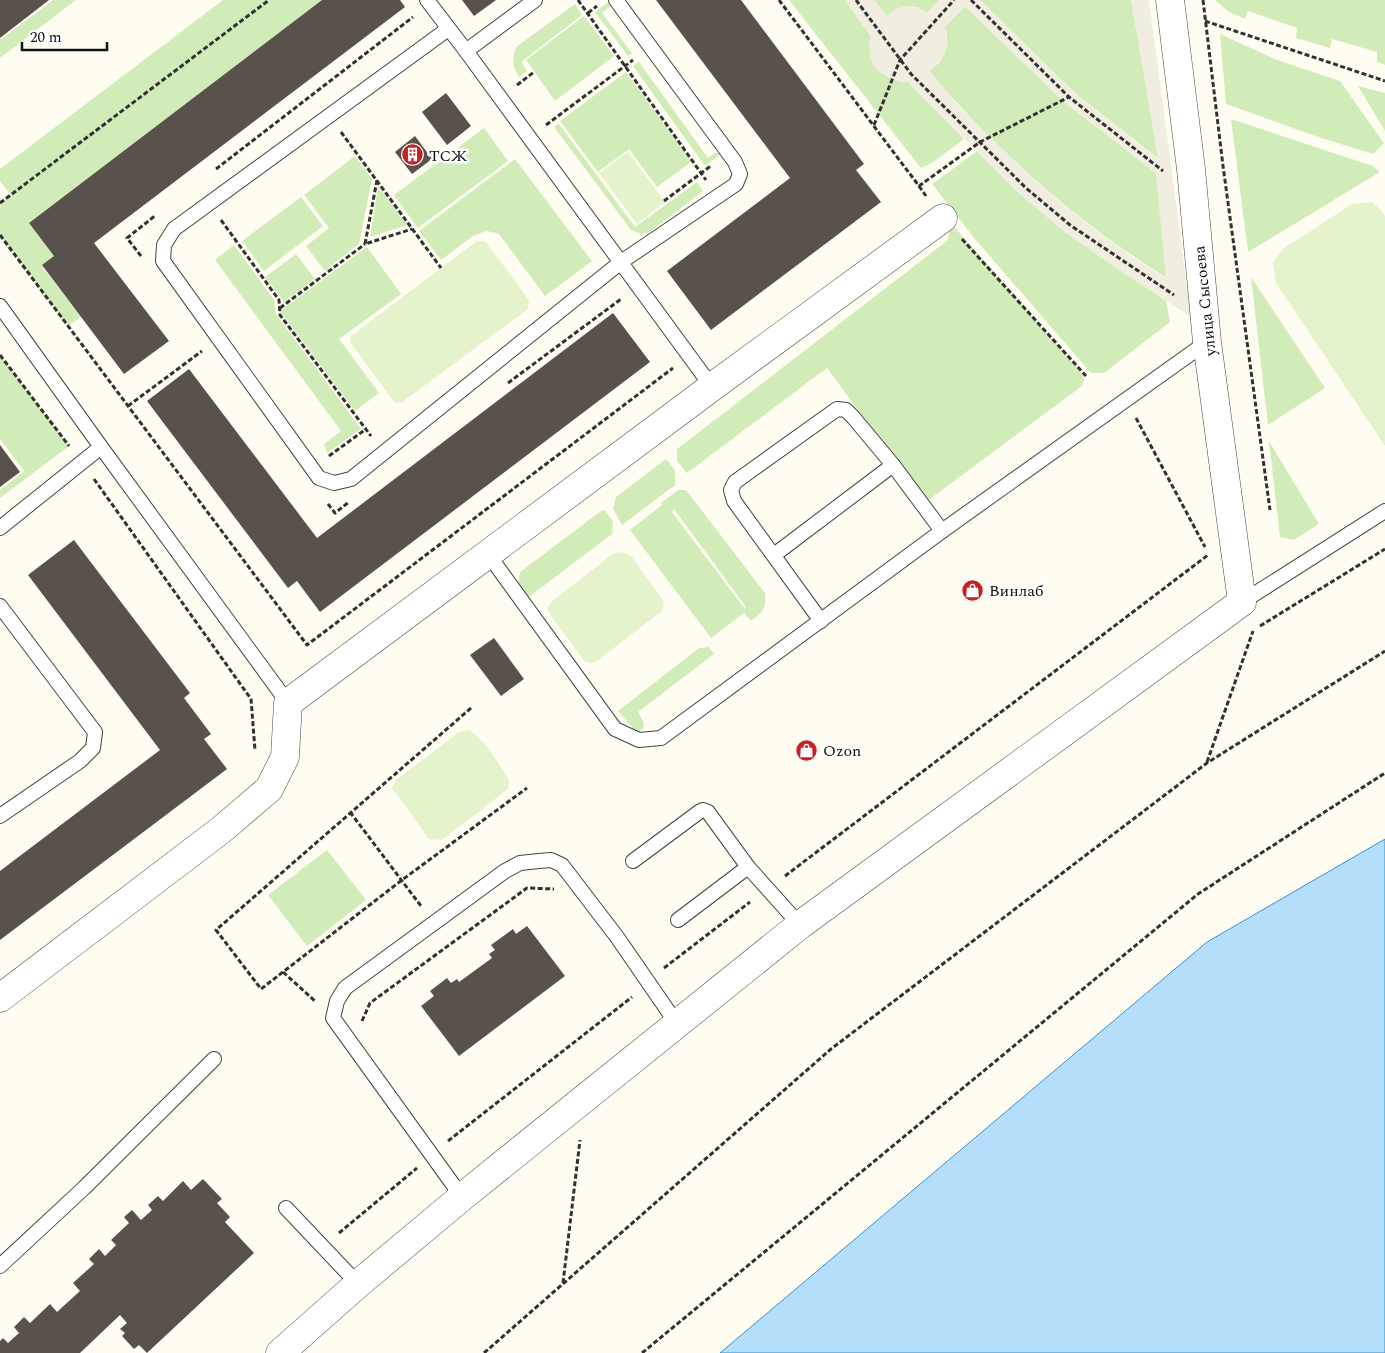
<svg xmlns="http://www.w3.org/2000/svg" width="1385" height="1353" viewBox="0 0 1385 1353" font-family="Spectral,serif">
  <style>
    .green { fill: #d2ecb9; fill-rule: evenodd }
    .pitch { fill: #e4f3cc }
    .plaza { fill: #f1ede0; fill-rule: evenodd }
    .water { fill: #b4def9; stroke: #3891d3 }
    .building { fill: #59514b }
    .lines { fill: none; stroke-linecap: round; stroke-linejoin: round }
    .lane-casing { stroke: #434343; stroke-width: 16 }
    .street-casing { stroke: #434343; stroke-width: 29 }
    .path { stroke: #323232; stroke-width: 3; stroke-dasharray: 5 2.5; stroke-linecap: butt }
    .lane { stroke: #fff; stroke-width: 14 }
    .street { stroke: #fff; stroke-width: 28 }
    .labels { text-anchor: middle; stroke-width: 5; stroke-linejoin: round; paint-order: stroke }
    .poi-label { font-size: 16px; fill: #101010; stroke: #fff; text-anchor: start }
    .street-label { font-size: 16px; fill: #101010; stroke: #fff }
  </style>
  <rect width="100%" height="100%" fill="#fffdf2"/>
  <g class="green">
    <polygon points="53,0 76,0 0,58 0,40"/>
    <polygon points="223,0 322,0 29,223 54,256 42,266 81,317 68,326 0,235 0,203 11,195 0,181 0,169"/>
    <polygon points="611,0 612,5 602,13 632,53 628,56 595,12"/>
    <path d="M789,0h56l26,36c-4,17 1,32 18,40 6,4 11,6 19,6l56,57 -32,24 -11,5z"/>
    <polygon points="874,0 939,0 927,13 917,7 887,16"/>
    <polygon points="980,0 1131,0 1159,159 1076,94"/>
    <polygon points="1215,0 1385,0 1385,65 1377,62 1377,52 1332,39 1330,48 1296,38 1297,28 1248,11 1245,19 1229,12"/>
    <path d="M575,4l7,11 -61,47 6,9 -8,6c-7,-10 -7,-18 -3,-30z"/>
    <path d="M965,6l98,95 93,72 11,105c-90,-56 -170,-126 -238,-207l11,-9 7,-27 -2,-8z"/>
    <polygon points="584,16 614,56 555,101 526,60"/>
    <polygon points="1220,34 1277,60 1340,81 1384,143 1373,154 1315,136 1226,104"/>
    <polygon points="639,62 708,158 715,153 720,153 721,154 705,166 633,66"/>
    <polygon points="626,72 691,162 657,187 629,149 598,172 560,121"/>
    <polygon points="1358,86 1385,93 1385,131"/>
    <polygon points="1231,119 1373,166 1380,172 1248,252"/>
    <polygon points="559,124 635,227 697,182 703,191 650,232 642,234 631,230 554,127"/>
    <polygon points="484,128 508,161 418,228 394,195"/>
    <polygon points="977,151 1020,194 1065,232 1166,301 1170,322 1104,373 1091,373 975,239 932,184"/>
    <polygon points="355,156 372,179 359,244 325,271 306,246 329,228 304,195"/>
    <polygon points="515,159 592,261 545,296 499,234 487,231 473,236 441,260 419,231"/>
    <polygon points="378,186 407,225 370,237"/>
    <polygon points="301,197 323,226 264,271 242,241"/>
    <polygon points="950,222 1083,375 1084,381 1082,386 926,502 827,368 687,473 677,461 677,449 948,240"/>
    <polygon points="234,245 274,300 276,314 361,429 327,453 324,444 341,431 215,260"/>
    <polygon points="367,247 401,294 339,339 379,393 355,411 280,311"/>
    <polygon points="296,254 315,279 284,302 265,277"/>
    <polygon points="1251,277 1325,388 1268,425"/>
    <polygon points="0,355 69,446 0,498 0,490 24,471 0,439"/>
    <polygon points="1269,441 1319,524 1294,540 1280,537"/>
    <polygon points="666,459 675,470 675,485 622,525 613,509 616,497"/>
    <path d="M678,490h8l79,103c2,15 -3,20 -14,28l-7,-8 -33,25 -81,-108 32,-25 -1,-2zM674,509l72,98 -1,2 -73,-97z"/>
    <polygon points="605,510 613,522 612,534 530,596 524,597 518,585 520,572 601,511"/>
    <path d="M709,647l5,7 -76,58c4,8 12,17 -2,20l-18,-21 81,-63z"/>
    <polygon points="327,850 366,900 307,946 268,895"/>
  </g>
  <g class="pitch">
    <polygon points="628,152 665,202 637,224 599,173"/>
    <polygon points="1371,202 1380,209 1385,216 1385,446 1276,283 1273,263 1283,249 1352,204"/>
    <polygon points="477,241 486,242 529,300 528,309 401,403 394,402 350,342 351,336"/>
    <polygon points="623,552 631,556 664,602 662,611 597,661 590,663 584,661 547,610 551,602 614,553"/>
    <path d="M469,730c15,9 31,35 40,50l-1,9 -66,51 -13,-1 -37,-51 4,-8 63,-48z"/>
  </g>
  <path class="plaza" d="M845,0h29l13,16 8,-7 12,-3 10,1 10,6 12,-13h41l96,94 82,65 -27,-159h18l42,317 -74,-48 -52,-37 -45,-38 -112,-112 -16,-2 -11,-7 -7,-7 -3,-8 -2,-12 2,-11zM965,6l98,95 93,72 10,105 -33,-21 -52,-38 -42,-35 -80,-77 -29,-36 14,-15 4,-12 -3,-17z"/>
  <polygon class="water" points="1385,839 1385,1353 720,1353 1207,942"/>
  <g class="building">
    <polygon points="0,0 49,0 0,38"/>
    <polygon points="322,0 400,0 405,7 94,243 169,341 124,374 42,265 54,256 29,223"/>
    <polygon points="462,0 496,0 474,16"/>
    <polygon points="656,0 741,0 864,164 856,170 881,202 711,330 667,271 790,178"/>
    <polygon points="446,93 471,126 447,145 422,112"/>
    <polygon points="415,136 432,159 412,174 395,152"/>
    <polygon points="613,313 650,362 320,612 297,581 288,588 147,401 189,369 317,538"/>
    <polygon points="0,445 20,472 0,487"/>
    <polygon points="74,540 190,693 184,698 211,734 204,739 227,769 0,940 0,871 160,750 28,575"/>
    <polygon points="494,638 524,679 501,696 470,655"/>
    <polygon points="527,926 565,976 459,1056 421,1006 434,996 430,991 447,978 451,983 457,979 459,982 492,958 489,954 495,950 491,945 513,929 516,934"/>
    <polygon points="203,1179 222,1199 217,1203 230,1217 225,1222 254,1253 147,1353 139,1345 134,1349 122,1336 125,1333 120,1329 127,1323 120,1315 80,1353 0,1353 0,1341 3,1338 8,1343 19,1333 14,1327 24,1317 30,1323 50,1304 57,1312 80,1291 73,1283 94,1264 89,1259 99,1249 105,1256 116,1245 111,1240 129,1223 124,1217 132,1210 141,1220 152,1210 148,1205 158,1196 163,1201 183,1181 191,1190"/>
  </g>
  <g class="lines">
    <defs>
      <g id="lane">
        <polyline points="427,0 466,51 712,387"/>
        <polyline points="448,29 174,229 164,245 163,261 319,478 334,483 351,479 621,262 736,184 740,174 735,162 616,0"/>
        <polyline points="466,51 535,0"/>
        <polyline points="0,306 101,447 288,703"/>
        <polyline points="0,528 101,447"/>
        <polyline points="488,554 615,729 639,740 661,738 942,531 1207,342"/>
        <polyline points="774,555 893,465"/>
        <polyline points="1242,602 1385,511"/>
        <polyline points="0,606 95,732 93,748 80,761 0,816"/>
        <polyline points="821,621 734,501 731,490 735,482 837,409 846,410 853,417 893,465 942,531"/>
        <polyline points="633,861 699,812 703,810 708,812 748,867 800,925"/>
        <polyline points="678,920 748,867"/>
        <polyline points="462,1197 333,1018 337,1001 345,988 505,871 520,863 539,861 551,860 562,865 617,937 677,1024"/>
        <polyline points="286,1208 358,1284"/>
        <polyline points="0,1266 84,1188 214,1059"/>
      </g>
      <g id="street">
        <polyline points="0,998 221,830 269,789 285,757 288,703 712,387 943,218"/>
        <polyline points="280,1353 358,1284 462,1197 800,925 1242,602 1207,342 1191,169 1170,0"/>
      </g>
    </defs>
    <use href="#lane" class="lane-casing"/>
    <use href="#street" class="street-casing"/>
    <g class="path">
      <polyline points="578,0 706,180"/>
      <polyline points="779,0 919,186 980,142 1069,97 1163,171"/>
      <polyline points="856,0 911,74 1026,188 1070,225 1174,295"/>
      <polyline points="971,0 1069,97"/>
      <polyline points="1203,0 1223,166 1270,510"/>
      <polyline points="588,13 597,6"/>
      <polyline points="1205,21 1385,81"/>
      <polyline points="517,85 534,72"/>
      <polyline points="546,125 633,60"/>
      <polyline points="874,125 900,60 954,0"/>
      <polyline points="341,132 441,268"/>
      <polyline points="216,169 413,17"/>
      <polyline points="377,180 365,244 412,229"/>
      <polyline points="919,186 926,196"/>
      <polyline points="664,201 712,165"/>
      <polyline points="0,203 269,0"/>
      <polyline points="221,220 279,300 280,315 371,436"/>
      <polyline points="0,235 307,645 673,368"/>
      <polyline points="962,239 1086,376"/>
      <polyline points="141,256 127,238 156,215"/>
      <polyline points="280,308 365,244"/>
      <polyline points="0,355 69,446"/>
      <polyline points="508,383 621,299"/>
      <polyline points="128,406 202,351"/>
      <polyline points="1136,418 1205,547"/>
      <polyline points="329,456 366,429"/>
      <polyline points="94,479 251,699 255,750"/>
      <polyline points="328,504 335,513 349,502"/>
      <polyline points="1260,626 1385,549"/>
      <polyline points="471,708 216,930 261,989 402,880 527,788"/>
      <polyline points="1207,762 1253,631"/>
      <polyline points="350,812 421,906"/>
      <polyline points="785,876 1208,555"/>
      <polyline points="664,968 750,902"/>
      <polyline points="283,972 316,1002"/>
      <polyline points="362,1021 370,1003 527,888 554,889"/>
      <polyline points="448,1141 632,997"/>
      <polyline points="339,1233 417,1168"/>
      <polyline points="563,1283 580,1140"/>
      <polyline points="484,1353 831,1049 1207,763 1385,651"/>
      <polyline points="642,1353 1198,894 1385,773"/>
    </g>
    <use href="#lane" class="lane"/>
    <use href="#street" class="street"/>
  </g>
  <defs>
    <symbol id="building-disc" viewBox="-11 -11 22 22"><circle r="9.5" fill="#c72024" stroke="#fff"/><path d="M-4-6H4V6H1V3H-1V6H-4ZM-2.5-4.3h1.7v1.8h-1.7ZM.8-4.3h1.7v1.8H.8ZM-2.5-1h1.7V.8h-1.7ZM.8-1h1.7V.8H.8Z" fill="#fff"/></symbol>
    <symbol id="shop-disc" viewBox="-11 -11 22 22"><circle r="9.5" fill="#c72024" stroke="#fff"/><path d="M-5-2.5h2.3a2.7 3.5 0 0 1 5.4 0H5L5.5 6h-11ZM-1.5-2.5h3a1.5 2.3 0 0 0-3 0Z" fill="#fff"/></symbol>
  </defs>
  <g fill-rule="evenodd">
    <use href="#building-disc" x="400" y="142" width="25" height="25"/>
    <use href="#shop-disc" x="960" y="578" width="25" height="25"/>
    <use href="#shop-disc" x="794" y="738" width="25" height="25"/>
  </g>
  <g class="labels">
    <g class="poi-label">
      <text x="429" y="161">ТСЖ</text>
      <text x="989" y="596">Винлаб</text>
      <text x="823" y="756">Ozon</text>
    </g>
    <g class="street-label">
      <text transform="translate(1204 301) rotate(-96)" y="6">улица Сысоева</text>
    </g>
  </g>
  <path d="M22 42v8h85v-8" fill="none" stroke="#101010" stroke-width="2.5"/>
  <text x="30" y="42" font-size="15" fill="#101010" stroke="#ffffff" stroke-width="4" paint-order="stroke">20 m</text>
</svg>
